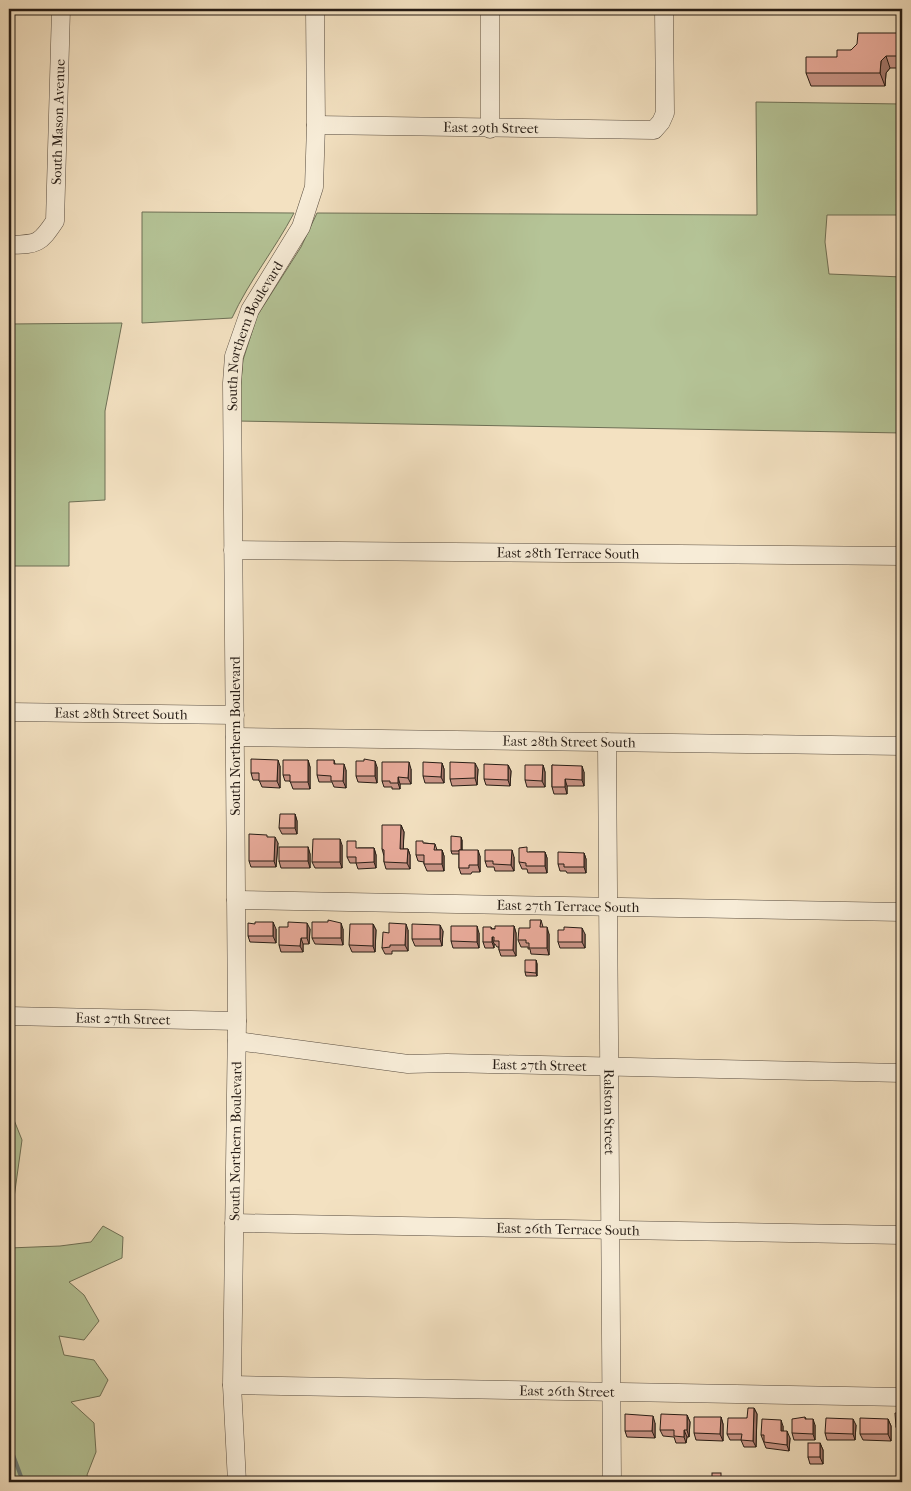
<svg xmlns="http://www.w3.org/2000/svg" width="911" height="1491" viewBox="0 0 911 1491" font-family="'IM FELL French Canon',serif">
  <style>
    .green { fill: #b5c497; stroke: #6e7056 }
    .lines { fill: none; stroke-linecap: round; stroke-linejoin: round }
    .stream { stroke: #6d7c77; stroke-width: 4 }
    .minor-casing { stroke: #594d40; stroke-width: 19 }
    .minor { stroke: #f7ecd7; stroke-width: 18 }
    .wall { fill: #c99486; stroke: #261c15 }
    .shaded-wall { fill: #a4786d; stroke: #261c15 }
    .building { fill: #eaac9c; stroke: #261c15 }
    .labels { text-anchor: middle; stroke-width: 4.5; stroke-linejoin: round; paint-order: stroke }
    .street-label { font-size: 14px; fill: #261c15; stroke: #f7ecd7 }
  </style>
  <rect width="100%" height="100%" fill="#f3e1c1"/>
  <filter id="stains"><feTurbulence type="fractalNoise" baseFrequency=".004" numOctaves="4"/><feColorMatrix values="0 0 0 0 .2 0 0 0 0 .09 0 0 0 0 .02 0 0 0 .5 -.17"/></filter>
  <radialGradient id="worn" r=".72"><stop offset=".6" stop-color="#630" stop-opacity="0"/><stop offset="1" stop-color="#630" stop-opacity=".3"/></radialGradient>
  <g class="green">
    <polygon points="756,102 902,104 902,215 827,215 825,242 829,274 902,277 902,433 237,421 243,360 257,316 301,247 317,213 757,215"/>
    <path d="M142,212l152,1c-19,36 -45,68 -62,105l-90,5z"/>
    <polygon points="122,323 105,411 105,500 69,502 69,566 9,566 9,324"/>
    <polygon points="9,1114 12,1115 22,1140 9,1234"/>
    <polygon points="103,1226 123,1237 122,1258 69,1282 84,1295 99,1321 84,1340 59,1336 64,1355 94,1360 108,1380 100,1396 71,1402 94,1423 96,1452 87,1475 89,1482 9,1482 9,1248 60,1246 91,1242"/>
  </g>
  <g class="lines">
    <polyline class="stream" points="9,1444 23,1482"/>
    <defs>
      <g id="minor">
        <path id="s1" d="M316,125l338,5 7,-8 4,-9 -1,-104"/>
        <polyline points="490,129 490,9"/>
        <path id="s2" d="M9,245c28,-1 30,0 46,-24l6,-212"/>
        <path id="s3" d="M233,550l669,6"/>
        <path id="s4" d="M9,712l226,3"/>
        <path id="s5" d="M235,737l667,9"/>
        <path id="s6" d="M607,742l5,740"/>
        <path id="s7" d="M236,900l666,12"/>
        <path id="s8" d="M9,1016l228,5"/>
        <path id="s9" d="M237,1041l171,23 39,-1 455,10"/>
        <path id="s10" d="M234,1223l668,12"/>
        <path id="s11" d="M232,1385l670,12"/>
        <path id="s12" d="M237,1482l-5,-97 5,-364 -5,-638 2,-27 16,-46 51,-83 13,-40 2,-62 -1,-116"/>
      </g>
    </defs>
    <use href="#minor" class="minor-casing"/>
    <use href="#minor" class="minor"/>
  </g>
  <g class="wall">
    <polygon points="902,46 901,68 890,68 886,73 885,86 811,86 806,73 851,50"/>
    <polygon points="308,760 310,767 310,789 293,789 290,781 285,781 283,775"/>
    <polygon points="334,760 335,764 346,770 346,788 334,787 332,782 319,782 317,775"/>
    <polygon points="442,763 444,769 444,783 425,783 423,776"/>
    <polygon points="508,765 511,771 510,786 486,785 484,779"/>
    <polygon points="543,765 545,772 545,787 527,787 525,780"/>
    <polygon points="552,765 584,772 584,786 567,786 567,794 554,794 552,787"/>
    <polygon points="280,766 280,788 262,787 259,780 253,780 251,773"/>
    <polygon points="377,767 377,783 358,782 356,776"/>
    <polygon points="411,769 411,784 400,784 400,789 392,789 392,787 384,787 382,781"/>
    <polygon points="478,769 477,785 452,786 450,779"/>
    <polygon points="295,814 297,821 297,834 282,834 279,828"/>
    <polygon points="401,825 404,832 403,849 408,849 410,855 410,869 386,869 384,862 384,856 382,849"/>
    <polygon points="268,837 278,843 276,867 251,867 249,861"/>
    <polygon points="462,840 462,850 480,856 480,872 472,872 471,874 461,874 459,868 459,854 452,854 451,851"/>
    <polygon points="424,843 435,844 437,850 442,850 444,856 444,871 427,871 424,864 424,862 418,861 416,855"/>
    <polygon points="342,845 342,868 315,868 312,862"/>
    <polygon points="308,847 310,854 310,868 281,868 279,861"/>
    <polygon points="358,848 374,848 376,855 376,868 358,869 356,863 350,863 347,857"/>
    <polygon points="529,852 545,852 547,858 547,873 528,873 527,869 522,869 519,862"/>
    <polygon points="584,853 586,859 586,873 567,873 566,871 560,871 558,864"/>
    <polygon points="514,857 514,871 495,871 494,867 487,867 485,861"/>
    <polygon points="541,920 543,927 549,934 549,955 531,954 530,949 528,949 528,947 521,947 518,940 530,928"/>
    <polygon points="373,924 376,930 375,952 352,952 349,945"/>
    <polygon points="514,926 516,933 516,956 501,956 499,950 499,947 497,947 495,944 494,944 494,948 485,948 483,942 491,927 492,929"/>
    <polygon points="276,929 276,943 250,942 248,936"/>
    <polygon points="310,929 309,944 303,944 303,952 281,952 279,945"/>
    <polygon points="343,929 343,945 315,944 312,938"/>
    <polygon points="408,930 408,951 392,951 392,954 385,954 382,948 389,933"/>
    <polygon points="564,930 585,934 585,948 560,948 558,942"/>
    <polygon points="443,931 442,946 415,946 412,939"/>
    <polygon points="479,933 479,948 453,948 451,941"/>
    <polygon points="536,960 537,964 537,976 526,976 525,972"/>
    <polygon points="754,1408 757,1414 756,1447 744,1447 741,1440 730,1440 727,1434 747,1418"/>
    <polygon points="902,1413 902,1430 897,1430 896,1427"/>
    <polygon points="687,1415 690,1422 689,1437 687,1437 686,1443 676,1443 674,1437 663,1436 660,1430"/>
    <polygon points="721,1417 723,1424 723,1441 696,1440 694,1433"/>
    <polygon points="805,1417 806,1419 815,1425 815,1440 794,1440 792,1433"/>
    <polygon points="888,1419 891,1426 891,1441 863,1440 860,1434"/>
    <polygon points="655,1423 655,1438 627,1437 625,1431"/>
    <polygon points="856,1425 855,1440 827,1440 825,1433"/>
    <polygon points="783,1426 783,1431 790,1438 789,1451 766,1448 761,1435"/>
    <polygon points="820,1443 823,1450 823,1464 810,1464 808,1457"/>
  </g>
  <g class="shaded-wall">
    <polygon points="897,33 902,46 901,68 897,56"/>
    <polygon points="886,56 890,68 886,73 885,86 880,73 881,61"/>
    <polygon points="278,760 280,766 280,788 277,781"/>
    <polygon points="308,760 310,767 310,789 308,782"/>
    <polygon points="375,761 377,767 377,783 375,776"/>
    <polygon points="409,762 411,769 411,784 408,778"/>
    <polygon points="442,763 444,769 444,783 441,777"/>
    <polygon points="475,763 478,769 477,785 475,778"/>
    <polygon points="344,764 346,770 346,788 343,781"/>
    <polygon points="508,765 511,771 510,786 508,780"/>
    <polygon points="543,765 545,772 545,787 542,781"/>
    <polygon points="582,766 584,772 584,786 582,780"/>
    <polygon points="398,777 400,784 400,789 398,783"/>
    <polygon points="565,779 567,786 567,794 565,787"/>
    <polygon points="295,814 297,821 297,834 295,828"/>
    <polygon points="401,825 404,832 403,855 400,849"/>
    <polygon points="275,837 278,843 276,867 274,861"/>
    <polygon points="461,837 462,840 462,854 461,851"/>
    <polygon points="340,839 342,845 342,868 340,862"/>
    <polygon points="308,847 310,854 310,868 308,861"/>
    <polygon points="374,848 376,855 376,868 374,862"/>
    <polygon points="408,849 410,855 410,869 407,863"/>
    <polygon points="442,850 444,856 444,871 442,864"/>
    <polygon points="478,850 480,856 480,872 478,865"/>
    <polygon points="512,850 514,857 514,871 511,865"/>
    <polygon points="545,852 547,858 547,873 545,866"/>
    <polygon points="584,853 586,859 586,873 584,867"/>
    <polygon points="273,922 276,929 276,943 273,936"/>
    <polygon points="307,923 310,929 309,944 307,938"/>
    <polygon points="341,923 343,929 343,945 341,938"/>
    <polygon points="373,924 376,930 375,952 373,946"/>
    <polygon points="406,924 408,930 408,951 405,945"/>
    <polygon points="440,925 443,931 442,946 440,939"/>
    <polygon points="477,926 479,933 479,948 477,942"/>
    <polygon points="514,926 516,933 516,956 513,950"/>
    <polygon points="547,927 549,934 549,955 547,948"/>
    <polygon points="582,928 585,934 585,948 582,942"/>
    <polygon points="492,937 494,944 494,948 492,942"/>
    <polygon points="301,938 303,944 303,952 300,946"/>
    <polygon points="536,960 537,964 537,976 536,973"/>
    <polygon points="754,1408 757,1414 756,1447 753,1441"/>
    <polygon points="687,1415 690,1422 689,1437 687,1430"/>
    <polygon points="653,1416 655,1423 655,1438 652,1431"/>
    <polygon points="721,1417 723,1424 723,1441 720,1434"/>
    <polygon points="813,1419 815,1425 815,1440 813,1434"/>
    <polygon points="853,1419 856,1425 855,1440 853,1434"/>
    <polygon points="888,1419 891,1426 891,1441 888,1434"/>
    <polygon points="781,1420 783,1426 783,1438 781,1431"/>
    <polygon points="684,1430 687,1437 686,1443 684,1437"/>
    <polygon points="787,1431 790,1438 789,1451 787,1445"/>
    <polygon points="820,1443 823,1450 823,1464 820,1457"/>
  </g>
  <g class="building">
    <polygon points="858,33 897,33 897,56 886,56 881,61 880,73 806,73 806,57 837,57 837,50 851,50 857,44"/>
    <polygon points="251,759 278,760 277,781 259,781 259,773 251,773"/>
    <polygon points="364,759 375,761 375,776 356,776 356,761 364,761"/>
    <polygon points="283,760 308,760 308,782 290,782 290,775 283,775"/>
    <polygon points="317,760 334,760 334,764 344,764 343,781 331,781 331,776 317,775"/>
    <polygon points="382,762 409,762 408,778 398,777 398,783 390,783 390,781 382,781"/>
    <polygon points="423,762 442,763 441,777 423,776"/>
    <polygon points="450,762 475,763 475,778 450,779"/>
    <polygon points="484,764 508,765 508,780 484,779"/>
    <polygon points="525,765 543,765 542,781 525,780"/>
    <polygon points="552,765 582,766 582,780 565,779 565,787 552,787"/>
    <polygon points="280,814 295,814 295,828 279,828"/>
    <polygon points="382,825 401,825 400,849 408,849 407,863 384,862 384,850 382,849"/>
    <polygon points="249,834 267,835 267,837 275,837 274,861 249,861"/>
    <polygon points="451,836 461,837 461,850 459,850 459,851 451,851"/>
    <polygon points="313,839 340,839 340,862 312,862"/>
    <polygon points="347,841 356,841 356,848 374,848 374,862 356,863 356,857 347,857"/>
    <polygon points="416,841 423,841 423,843 435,844 434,850 442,850 442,864 424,864 424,855 416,855"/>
    <rect x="279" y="847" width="29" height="14"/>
    <polygon points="527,847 527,852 545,852 545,866 526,866 526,863 519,862 519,848"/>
    <polygon points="459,850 478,850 478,865 469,865 469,868 459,868"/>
    <polygon points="485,850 512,850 511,865 493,864 493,861 485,861"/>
    <polygon points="558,852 584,853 584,867 564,867 564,864 558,864"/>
    <polygon points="328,920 341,923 341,938 312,938 312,922 328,922"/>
    <polygon points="530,920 541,920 540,927 547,927 547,948 529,948 529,943 526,943 526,940 518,940 519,928 530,928"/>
    <polygon points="255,922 273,922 273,936 248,936 248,923 255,924"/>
    <polygon points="288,922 307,923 307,938 301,938 300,946 279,945 279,927 288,927"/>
    <polygon points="389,923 406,924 405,945 390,945 390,947 382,948 383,932 389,933"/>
    <polygon points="350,924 373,924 373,946 349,945"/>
    <polygon points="412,924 440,925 440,939 412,939"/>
    <polygon points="451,926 477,926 477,942 451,941"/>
    <polygon points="495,926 514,926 513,950 499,950 499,941 494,941 494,937 492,937 492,942 483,942 483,927 491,927 491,929 495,929"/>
    <polygon points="564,927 582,928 582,942 558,942 558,930 564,930"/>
    <polygon points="525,960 536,960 536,973 525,972"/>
    <polygon points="748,1408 754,1408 753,1441 741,1440 742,1434 727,1434 728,1418 747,1418"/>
    <polygon points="895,1413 902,1413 902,1427 896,1427"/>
    <polygon points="625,1414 653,1416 652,1431 625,1431"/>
    <polygon points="661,1414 687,1415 687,1430 684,1430 684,1437 674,1436 674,1430 660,1430"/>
    <polygon points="694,1417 721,1417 720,1434 694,1433"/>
    <polygon points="805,1417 805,1419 813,1419 813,1434 792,1433 792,1419"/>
    <polygon points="826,1418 853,1419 853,1434 825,1433"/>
    <polygon points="860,1418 888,1419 888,1434 860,1434"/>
    <polygon points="762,1419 781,1420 781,1431 787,1431 787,1445 764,1442 764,1435 761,1435"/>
    <rect x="808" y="1443" width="12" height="14"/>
    <rect x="712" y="1473" width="9" height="9"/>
  </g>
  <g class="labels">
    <g class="street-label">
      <text dy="5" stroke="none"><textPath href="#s2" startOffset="155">South Mason Avenue</textPath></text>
      <text dy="5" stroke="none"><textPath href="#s1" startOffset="175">East 29th Street</textPath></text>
      <text dy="5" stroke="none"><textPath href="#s12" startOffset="1151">South Northern Boulevard</textPath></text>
      <text dy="5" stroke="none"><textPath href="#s3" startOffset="335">East 28th Terrace South</textPath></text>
      <text dy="5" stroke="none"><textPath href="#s4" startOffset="112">East 28th Street South</textPath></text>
      <text transform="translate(235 736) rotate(-90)" y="5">South Northern Boulevard</text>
      <text dy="5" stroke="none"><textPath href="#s5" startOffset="334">East 28th Street South</textPath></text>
      <text dy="5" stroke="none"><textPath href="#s7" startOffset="332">East 27th Terrace South</textPath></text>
      <text dy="5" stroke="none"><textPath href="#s8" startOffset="114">East 27th Street</textPath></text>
      <text dy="5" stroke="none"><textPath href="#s9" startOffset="304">East 27th Street</textPath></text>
      <text dy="5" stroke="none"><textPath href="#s6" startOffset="370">Ralston Street</textPath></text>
      <text dy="5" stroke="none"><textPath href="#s12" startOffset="341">South Northern Boulevard</textPath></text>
      <text dy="5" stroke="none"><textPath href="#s10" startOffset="334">East 26th Terrace South</textPath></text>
      <text dy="5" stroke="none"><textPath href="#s11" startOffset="335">East 26th Street</textPath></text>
    </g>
  </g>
  <rect width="911" height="1491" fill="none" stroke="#f3e1c1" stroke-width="30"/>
  <rect x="10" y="10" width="891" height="1471" fill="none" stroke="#261c15" stroke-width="2.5"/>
  <rect x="15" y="15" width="881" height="1461" fill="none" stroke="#261c15"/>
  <rect width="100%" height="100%" filter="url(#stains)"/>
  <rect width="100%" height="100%" fill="url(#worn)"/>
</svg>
